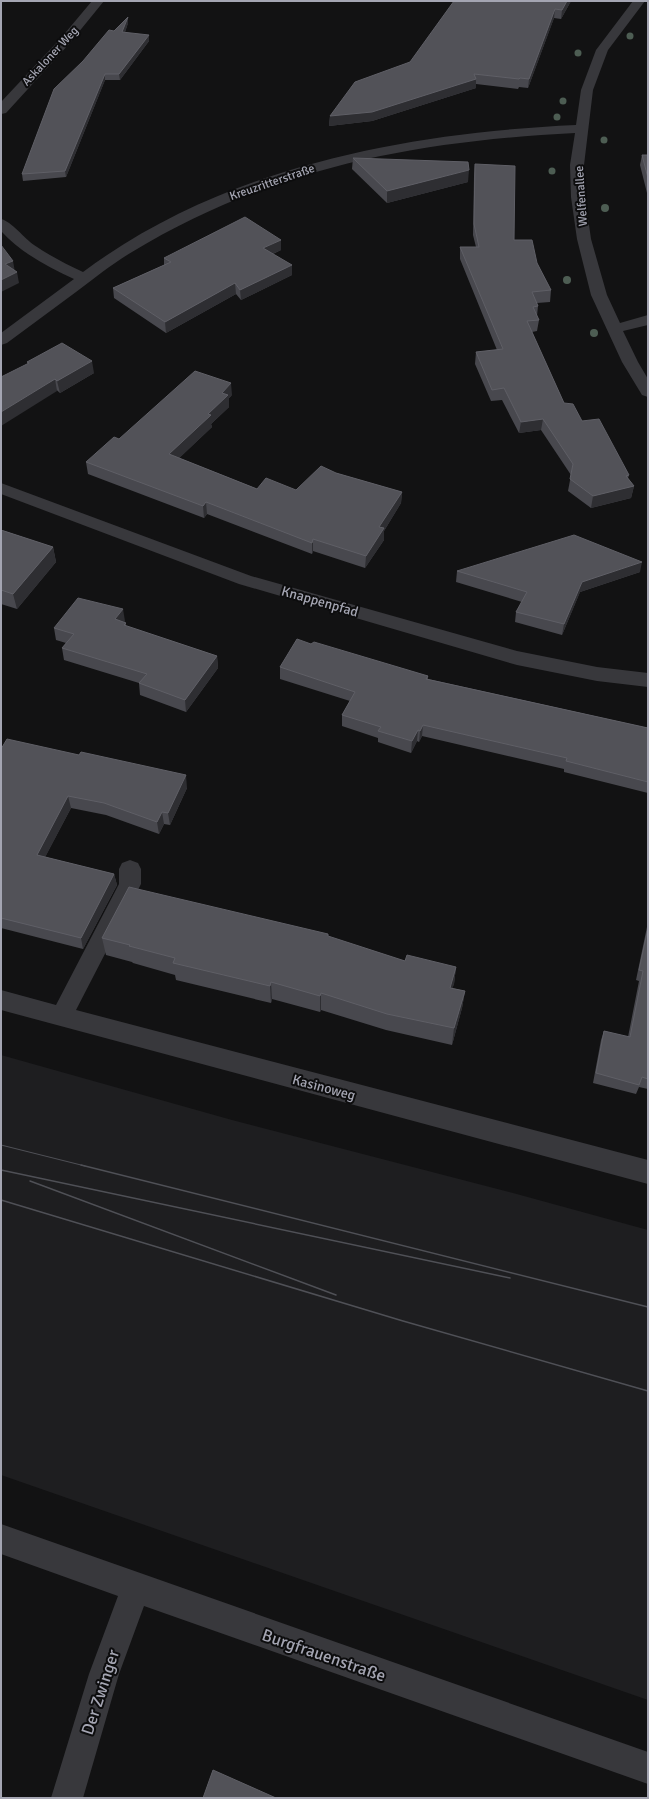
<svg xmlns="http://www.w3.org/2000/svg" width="649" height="1799" viewBox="0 0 649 1799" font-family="Signika,sans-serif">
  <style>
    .built { fill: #1e1e20 }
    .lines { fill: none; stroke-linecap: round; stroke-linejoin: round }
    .minor { fill: #38383c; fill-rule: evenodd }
    .tram-far1 { stroke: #4f5056; stroke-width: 1 }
    .tram { stroke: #4f5056; stroke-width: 1.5 }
    .tree { fill: #4d5d53 }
    .wall { fill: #48484e }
    .shaded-wall { fill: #2e2e32 }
    .building { fill: #525258; stroke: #5f5f66 }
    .labels { text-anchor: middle; stroke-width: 4; stroke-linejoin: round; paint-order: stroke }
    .far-street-label { font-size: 12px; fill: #a4a5b2; stroke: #0d0d0e }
    .street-label { font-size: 14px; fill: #a4a5b2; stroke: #0d0d0e }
    .near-street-label { font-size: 17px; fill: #a4a5b2; stroke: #0d0d0e }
  </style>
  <rect width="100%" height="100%" fill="#121213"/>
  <polygon class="built" points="1,1055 232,1120 513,1193 648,1230 648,1700 1,1475"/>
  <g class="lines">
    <g class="minor">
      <polygon points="92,1 104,1 69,44 6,113 1,114 1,102 61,38"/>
      <path d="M633,1h12l-37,49 -15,40 -9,75 1,32 6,42 16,56 13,28 28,-8v10l-25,6 15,31 10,17v18l-6,-2 -20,-33 -31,-67 -14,-56 -6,-42 -1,-32 5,-32c-160,8 -304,35 -443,119 -19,11 -37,26 -56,40 -23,17 -46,34 -69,51l-6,2v-12l73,-54c-26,-12 -53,-26 -73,-48v-12c10,2 24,20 33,26 16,11 32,19 49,27 141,-105 321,-139 493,-147l5,-35 15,-40z"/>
      <polygon points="1,483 251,576 517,651 597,667 648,673 648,687 597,681 517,665 239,584 1,494"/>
      <polygon points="130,860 138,863 141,869 141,884 76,1010 648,1160 648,1184 1,1010 1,990 56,1005 119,884 119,869 122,863"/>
      <polygon points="1,1524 648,1752 648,1784 144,1606 119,1674 83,1798 51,1798 89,1674 118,1596 1,1554"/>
    </g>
    <polyline class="tram-far1" points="1,1145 85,1166"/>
    <g class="tram">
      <polyline points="81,1165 648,1307"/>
      <polyline points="1,1170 510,1278"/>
      <polyline points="30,1181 336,1295"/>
      <polyline points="1,1200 403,1321 648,1391"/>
    </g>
  </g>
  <g class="tree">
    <circle cx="630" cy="36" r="3.5"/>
    <circle cx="578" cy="53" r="3.5"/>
    <circle cx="563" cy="101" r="3.5"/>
    <circle cx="557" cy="117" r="3.5"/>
    <circle cx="604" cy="140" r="3.5"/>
    <circle cx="552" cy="171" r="3.5"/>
    <circle cx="605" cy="208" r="4"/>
    <circle cx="567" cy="280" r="4"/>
    <circle cx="594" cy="333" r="4"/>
  </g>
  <g class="wall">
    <polygon points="571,1 561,19 554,18 528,88 519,87 518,89 476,84 476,88 372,121 329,126 330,116 410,62"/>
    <polygon points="128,23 125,32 149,41 120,80 105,80 66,177 23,181 22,174 114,31"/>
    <polygon points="642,155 648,155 648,197 640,165"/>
    <polygon points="353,158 468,182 387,203 352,169"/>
    <polygon points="475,164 514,240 537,263 551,290 550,302 537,303 538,306 537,316 539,320 537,331 532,332 564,403 582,421 629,475 628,478 634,486 631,498 591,508 568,491 571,475 541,430 519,433 502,400 491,401 475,364 476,352 497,350 460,259 460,247 476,247 473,235 474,176"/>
    <polygon points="281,250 273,254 292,275 241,300 236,294 166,333 114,298 113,288 164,265 164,258"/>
    <polygon points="27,362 94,373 60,393 28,364"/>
    <polygon points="232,395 229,398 229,407 211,424 212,427 179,458 257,489 296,490 336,473 402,492 401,503 384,531 384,540 365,568 313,551 312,554 207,514 204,518 88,474 86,462 119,439"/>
    <polygon points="1,530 53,547 56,562 17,609 1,604"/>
    <polygon points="457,571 640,572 580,592 562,635 515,622 516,612 522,602 456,582"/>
    <polygon points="125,621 124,622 126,623 126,626 217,656 218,668 186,712 140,695 139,683 64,660 62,648 66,643 56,640 54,628"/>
    <polygon points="311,644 428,676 428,679 648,728 648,793 564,772 564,769 422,736 419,742 417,741 411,753 378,742 378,738 342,726 342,715 350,701 280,679 280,667"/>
    <polygon points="1,749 187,788 170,825 164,824 159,834 106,815 71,808 45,857 114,874 117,885 83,949 1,928"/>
    <polygon points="648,922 648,1089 639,1087 636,1094 593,1083 601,1040 604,1031 628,1037 639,981 636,980"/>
    <polygon points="328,937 405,961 456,967 454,984 452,988 465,991 462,1008 452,1045 386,1030 321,1010 320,1012 272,999 271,1003 176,980 175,975 133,963 132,962 106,955 102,938"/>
  </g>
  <g class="shaded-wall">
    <polygon points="567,1 571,1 561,19 562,10"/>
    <polygon points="555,9 554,18 528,88 529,79"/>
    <polygon points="128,17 128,23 123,38 122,32"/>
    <polygon points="149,35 149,41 120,80 119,74"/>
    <polygon points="105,74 105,80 66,177 65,171"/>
    <polygon points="476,79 476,88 372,121 329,126 330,116"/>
    <polygon points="469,170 468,182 387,203 387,191"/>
    <polygon points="281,240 281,250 263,258 263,248"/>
    <polygon points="13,261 15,272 5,264"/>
    <polygon points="292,265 292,275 241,300 240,290"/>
    <polygon points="17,272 19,283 1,292 1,280"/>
    <polygon points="235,283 236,294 166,333 165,322"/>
    <polygon points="92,361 94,373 60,393 57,381"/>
    <polygon points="55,379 57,391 1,426 1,412"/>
    <polygon points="231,383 232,395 229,398 229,407 211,424 212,427 171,466 169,454 208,414 222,393"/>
    <polygon points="543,419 541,430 519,433 521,422"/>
    <polygon points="634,486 631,498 591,508 593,496"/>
    <polygon points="402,492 401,503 384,531 384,540 365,568 366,556 379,527"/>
    <polygon points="206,502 207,514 204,518 203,506"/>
    <polygon points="313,539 313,551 312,554 312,543"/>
    <polygon points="53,547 56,562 17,609 13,594"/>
    <polygon points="642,562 640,572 580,592 562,635 564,624 582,582"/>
    <polygon points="123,609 125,621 117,631 115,619"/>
    <polygon points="217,656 218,668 186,712 185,700"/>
    <polygon points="423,725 422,736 419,742 420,731"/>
    <polygon points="418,730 417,741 411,753 412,741"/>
    <polygon points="186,775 187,788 170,825 168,813"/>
    <polygon points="68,796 71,808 40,867 37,855"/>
    <polygon points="162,812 164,824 159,834 157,822"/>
    <polygon points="114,874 117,885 83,949 81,938"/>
    <polygon points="456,967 454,984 447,1004 450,988"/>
    <polygon points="271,982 272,999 271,1003 270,986"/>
    <polygon points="465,991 462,1008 452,1045 454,1028"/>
    <polygon points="321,993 321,1010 320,1012 320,996"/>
  </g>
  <g class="building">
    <polygon points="454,1 567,1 562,10 555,9 529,79 520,78 519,79 474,74 476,79 372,112 330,116 355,82 410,62"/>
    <polygon points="128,17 122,32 149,35 119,74 105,74 65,171 22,174 54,89 83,61 109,30 114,31"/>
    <polygon points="642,155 648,155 648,178"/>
    <polygon points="353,158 468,162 469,170 387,191"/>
    <polygon points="475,164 515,166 514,240 532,240 537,263 551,290 532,292 538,306 533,307 539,320 527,321 564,403 573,404 582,421 599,419 629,475 626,476 634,486 593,496 570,479 573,464 543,419 521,422 504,388 492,390 476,352 503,349 460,247 479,247 474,224"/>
    <polygon points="245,217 281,240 263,248 292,265 240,290 235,283 165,322 113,288 171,262 164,258"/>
    <polygon points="1,245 13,261 5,264 17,272 1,280"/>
    <polygon points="62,343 92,361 57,381 55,379 1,412 1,377 29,363 27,362"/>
    <polygon points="195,371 231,383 222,393 228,395 208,414 211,415 169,454 257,489 266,478 296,490 321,466 336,473 402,492 379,527 384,528 366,556 313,539 312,543 206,502 203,506 86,462 114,437 119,439"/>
    <polygon points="1,530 53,547 13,594 1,590"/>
    <polygon points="574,535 642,562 582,582 564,624 516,612 527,592 457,571"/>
    <polygon points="78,598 123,609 115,619 126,623 124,625 217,656 185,700 139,683 147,674 62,648 74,634 54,628"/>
    <polygon points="297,639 311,644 314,642 428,676 426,679 648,728 648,782 566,761 567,758 423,725 420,731 418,730 412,741 378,731 381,727 342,715 355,692 280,667"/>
    <polygon points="7,739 79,755 81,752 186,775 168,813 162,812 157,822 104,803 68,796 37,855 114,874 81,938 1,918 1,749"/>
    <polygon points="129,887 328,934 328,936 405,961 407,955 456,967 450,988 465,991 454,1028 387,1014 321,993 320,996 271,982 270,986 173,963 175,958 129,946 130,945 102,938"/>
    <polygon points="648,928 648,1079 642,1077 639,1085 596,1073 604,1031 630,1037 643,971 639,970"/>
    <polygon points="213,1770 276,1798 203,1798"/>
  </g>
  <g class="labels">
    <g class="far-street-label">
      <text transform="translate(50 56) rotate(-47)" y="4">Askaloner Weg</text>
      <text transform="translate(272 182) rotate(-19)" y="4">Kreuzritterstraße</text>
      <text transform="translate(581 196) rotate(-94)" y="4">Welfenallee</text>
    </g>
    <g class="street-label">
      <text transform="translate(320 601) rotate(16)" y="5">Knappenpfad</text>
      <text transform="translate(324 1087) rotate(15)" y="5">Kasinoweg</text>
    </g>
    <g class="near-street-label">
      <text transform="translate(324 1655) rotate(19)" y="6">Burgfrauenstraße</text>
      <text transform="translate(100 1692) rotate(-72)" y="6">Der Zwinger</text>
    </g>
  </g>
  <rect width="649" height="1799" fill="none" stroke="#a4a5b2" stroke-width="4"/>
</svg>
